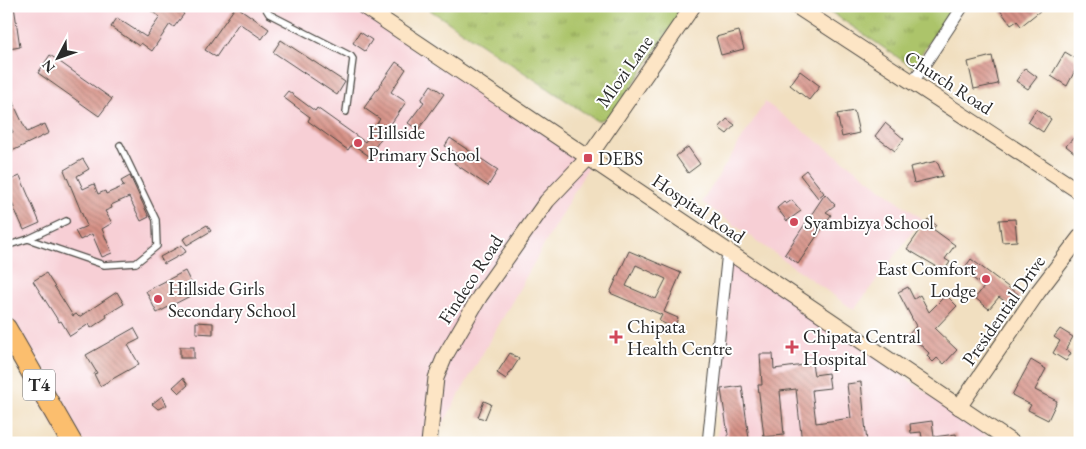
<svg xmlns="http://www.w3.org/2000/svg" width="1086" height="449" viewBox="0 0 1086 449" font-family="'EB Garamond',serif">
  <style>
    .built { fill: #f7cfd5 }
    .grass { fill: url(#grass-tufts); stroke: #6c784a }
    .building { fill: url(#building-back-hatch); fill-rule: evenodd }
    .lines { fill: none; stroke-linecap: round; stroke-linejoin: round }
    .lane-casing { stroke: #494641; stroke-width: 8 }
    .street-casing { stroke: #494641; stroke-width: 13 }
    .secondary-casing { stroke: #494641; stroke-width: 17 }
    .highway-casing { stroke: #494641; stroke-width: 22 }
    .lane { stroke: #fff; stroke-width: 5.5 }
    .street { stroke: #fff; stroke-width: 11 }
    .secondary { stroke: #fde5c5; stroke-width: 15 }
    .highway { stroke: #fbbe6e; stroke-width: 20 }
    .poi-dot { fill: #d1495b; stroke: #fff; stroke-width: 2 }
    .labels { text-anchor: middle; stroke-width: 4; stroke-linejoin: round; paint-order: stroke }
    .shield { fill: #fff; stroke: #6b6b6b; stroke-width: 1 }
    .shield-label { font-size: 18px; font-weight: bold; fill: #2b2b2b }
    .street-label { font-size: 19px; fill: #2b2b2b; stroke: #fff }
    .poi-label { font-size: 19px; fill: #2b2b2b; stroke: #fff; text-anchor: start }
  </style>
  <defs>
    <pattern id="grass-tufts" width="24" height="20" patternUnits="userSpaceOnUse" patternTransform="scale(1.25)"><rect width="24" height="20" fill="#acc46a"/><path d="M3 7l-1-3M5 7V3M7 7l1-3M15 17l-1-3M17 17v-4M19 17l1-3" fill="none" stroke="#8c9f57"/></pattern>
    <pattern id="building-back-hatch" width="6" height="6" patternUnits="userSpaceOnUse" patternTransform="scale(1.25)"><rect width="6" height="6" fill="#d69186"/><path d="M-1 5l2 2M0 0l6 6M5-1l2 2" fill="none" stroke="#ae776e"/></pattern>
  </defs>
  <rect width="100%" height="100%" fill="#fff"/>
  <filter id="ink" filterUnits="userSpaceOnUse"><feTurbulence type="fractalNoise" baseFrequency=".02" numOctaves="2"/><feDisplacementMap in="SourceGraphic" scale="10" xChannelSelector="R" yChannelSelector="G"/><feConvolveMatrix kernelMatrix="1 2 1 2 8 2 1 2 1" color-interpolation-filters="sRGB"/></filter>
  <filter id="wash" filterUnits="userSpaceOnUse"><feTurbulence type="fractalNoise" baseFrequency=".0096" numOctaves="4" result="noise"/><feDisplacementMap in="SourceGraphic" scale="20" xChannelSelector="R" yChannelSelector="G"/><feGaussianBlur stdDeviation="1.12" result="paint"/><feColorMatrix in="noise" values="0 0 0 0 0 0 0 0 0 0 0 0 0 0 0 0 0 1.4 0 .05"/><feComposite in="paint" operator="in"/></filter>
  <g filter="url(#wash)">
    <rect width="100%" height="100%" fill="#f1dfc0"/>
    <g class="built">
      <polygon points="6,6 362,6 591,162 432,443 64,443 6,345"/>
      <polygon points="765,102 922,219 854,310 702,202"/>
      <polygon points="728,251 997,443 717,443"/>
    </g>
    <g class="grass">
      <polygon points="424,6 685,6 613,115 597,121"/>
      <polygon points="822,6 954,6 912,67"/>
    </g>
    <g id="blocks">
      <g class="building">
        <polygon points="6,6 14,6 20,47 9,49 6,32"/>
        <polygon points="144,6 173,6 184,14 174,27 170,24 152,51 141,43 139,46 111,27 117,18 146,37 160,17"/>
        <polygon points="236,6 269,29 262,39 239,23 216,57 205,50"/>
        <polygon points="997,6 1046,6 1021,26 1017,21 1011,25"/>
        <polygon points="739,31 744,49 721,55 716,37"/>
        <polygon points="360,32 372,40 365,51 353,43"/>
        <polygon points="281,40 345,82 337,95 273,52"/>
        <polygon points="1065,52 1080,61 1067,86 1051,76"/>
        <polygon points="50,55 112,99 99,116 38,73"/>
        <polygon points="992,56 998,84 974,89 968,62"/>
        <polygon points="396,62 406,69 391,92 406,102 369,156 352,144 348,150 308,121 310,117 283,97 288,91 315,111 317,108 365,142 380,119 364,108"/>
        <polygon points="1025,68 1037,77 1028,89 1016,81"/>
        <polygon points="800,71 820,86 809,100 790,85"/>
        <polygon points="431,85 444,94 418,130 408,123 424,102 421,100"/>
        <polygon points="6,88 27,132 45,124 49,133 6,154 6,136 13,132 6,118"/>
        <polygon points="1036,109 1051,119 1043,132 1028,122"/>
        <polygon points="854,111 859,133 842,137 837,114"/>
        <polygon points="727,119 735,125 727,134 719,128"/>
        <polygon points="885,123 904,139 895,151 875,136"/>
        <polygon points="1076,135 1080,138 1080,157 1066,146"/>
        <polygon points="450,138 498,170 488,186 454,163 459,155 445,146"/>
        <polygon points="688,147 700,164 688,173 676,156"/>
        <polygon points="83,159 89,169 77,176 83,189 94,184 98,194 105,191 106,194 124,186 121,181 130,176 149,217 141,221 129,197 111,205 112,208 105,211 112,223 102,229 112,253 102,257 92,234 80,240 75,231 87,226 64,170"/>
        <polygon points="937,161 943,176 914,183 910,167"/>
        <polygon points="806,170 824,193 818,198 800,175"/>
        <polygon points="20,176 40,223 24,230 6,190 6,182"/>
        <polygon points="825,194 835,205 826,212 831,215 798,264 785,254"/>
        <polygon points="792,200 801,211 787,221 777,208 784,202 786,204"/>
        <polygon points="928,219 936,225 933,229 955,245 945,259 950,262 944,271 907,249"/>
        <polygon points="1015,219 1017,241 1002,242 999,220"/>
        <polygon points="207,225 211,231 187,245 183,239"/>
        <polygon points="182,245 186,252 164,264 160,257"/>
        <path d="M629,251l52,22 -17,39 14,6 -4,10 -15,-7 3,-6 -52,-22zM636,265l30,14 -10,20 -30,-13z"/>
        <polygon points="971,259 1020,296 1012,307 999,297 989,309 975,298 984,287 963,270"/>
        <polygon points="185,271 196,293 157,313 146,291"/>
        <polygon points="46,273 73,316 76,314 79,317 117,292 124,304 106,315 107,317 91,328 89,324 70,336 61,321 59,322 33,281"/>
        <polygon points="908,287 914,299 920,295 929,312 946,295 957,306 935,329 957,350 944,364 937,358 933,362 927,356 929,353 909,334 916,326 898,292"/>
        <polygon points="196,322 213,323 213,334 196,333"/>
        <polygon points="134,328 140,339 128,345 139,364 100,386 94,374 97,373 86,355"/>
        <polygon points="1060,329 1073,337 1066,349 1071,353 1066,361 1053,353 1060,341 1054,337"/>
        <rect x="180" y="347" width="14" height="11"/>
        <polygon points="510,353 519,359 506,379 497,373"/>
        <polygon points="760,354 773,354 774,369 812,364 814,375 828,373 830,388 812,390 816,423 851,418 847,384 861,382 867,443 802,443 796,389 780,391 784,435 764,437 758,385 762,385"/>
        <polygon points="1031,360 1046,369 1035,390 1057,401 1048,420 1028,410 1031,405 1012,395"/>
        <polygon points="183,378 188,385 179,393 173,387"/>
        <polygon points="742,386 749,439 729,441 721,389"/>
        <polygon points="162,396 167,405 158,409 152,404"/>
        <polygon points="484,401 491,404 485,419 478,417"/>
        <polygon points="932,421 934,437 956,434 957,443 923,443 921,432 911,433 910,424"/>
      </g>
    </g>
  </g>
  <g filter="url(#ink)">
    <use href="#blocks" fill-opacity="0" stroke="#494641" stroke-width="1"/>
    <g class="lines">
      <defs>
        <g id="lane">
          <polyline points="264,6 269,14 351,56 353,59 346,112"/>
          <polyline points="28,239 66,221"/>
          <polyline points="6,246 28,239 104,265 136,263 157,246 156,220 120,145"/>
        </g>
        <g id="street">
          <polyline points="913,82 963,6"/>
          <polyline points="708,443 728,251"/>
        </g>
        <g id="secondary">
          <polyline points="363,6 1013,443"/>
          <polyline points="796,6 1080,192"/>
          <polyline points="959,407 1038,292 1080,237"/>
          <polyline points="429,443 436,378 445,356 480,296 547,201 588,158 693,6"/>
        </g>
        <polyline id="highway" points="6,328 72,443"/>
      </defs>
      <use href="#lane" class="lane-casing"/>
      <use href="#street" class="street-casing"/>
      <use href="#secondary" class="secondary-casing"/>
      <use href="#highway" class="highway-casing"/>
      <use href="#lane" class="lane"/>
      <use href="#street" class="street"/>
      <use href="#secondary" class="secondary"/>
      <use href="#highway" class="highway"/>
    </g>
  </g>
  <g class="poi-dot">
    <circle cx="358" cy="143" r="5"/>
    <rect x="583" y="153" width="10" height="10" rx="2.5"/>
    <circle cx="794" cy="222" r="5"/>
    <circle cx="986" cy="279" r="5"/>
    <circle cx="158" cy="299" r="5"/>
    <path d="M613.5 329.5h5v5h5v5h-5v5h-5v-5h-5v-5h5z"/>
    <path d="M789.5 339.5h5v5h5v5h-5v5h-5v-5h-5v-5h5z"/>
  </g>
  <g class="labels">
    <rect class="shield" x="23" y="369.5" width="32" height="31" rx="4"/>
    <g class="shield-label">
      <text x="39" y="391">T4</text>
    </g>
    <g class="street-label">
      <text transform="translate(624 71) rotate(-55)" y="7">Mlozi Lane</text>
      <text transform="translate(949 82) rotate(33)" y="7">Church Road</text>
      <text transform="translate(699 208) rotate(34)" y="7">Hospital Road</text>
      <text transform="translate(470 279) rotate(-57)" y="7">Findeco Road</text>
      <text transform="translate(1003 310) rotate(-55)" y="7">Presidential Drive</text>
    </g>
    <g class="poi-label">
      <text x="368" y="139">Hillside<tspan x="368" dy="22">Primary School</tspan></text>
      <text x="598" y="165">DEBS</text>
      <text x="804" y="229">Syambizya School</text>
      <text x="976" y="275" text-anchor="end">East Comfort<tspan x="976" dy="22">Lodge</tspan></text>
      <text x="168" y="295">Hillside Girls<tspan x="168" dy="22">Secondary School</tspan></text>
      <text x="627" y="333">Chipata<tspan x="627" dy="22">Health Centre</tspan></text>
      <text x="803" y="343">Chipata Central<tspan x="803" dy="22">Hospital</tspan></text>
    </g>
  </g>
  <rect width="1086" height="449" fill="none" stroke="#fff" stroke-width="25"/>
  <g transform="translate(58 58) rotate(229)" stroke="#ffffff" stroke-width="4" paint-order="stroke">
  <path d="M0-4L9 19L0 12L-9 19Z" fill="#2b2b2b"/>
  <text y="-8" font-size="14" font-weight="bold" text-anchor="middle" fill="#2b2b2b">N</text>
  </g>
</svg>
